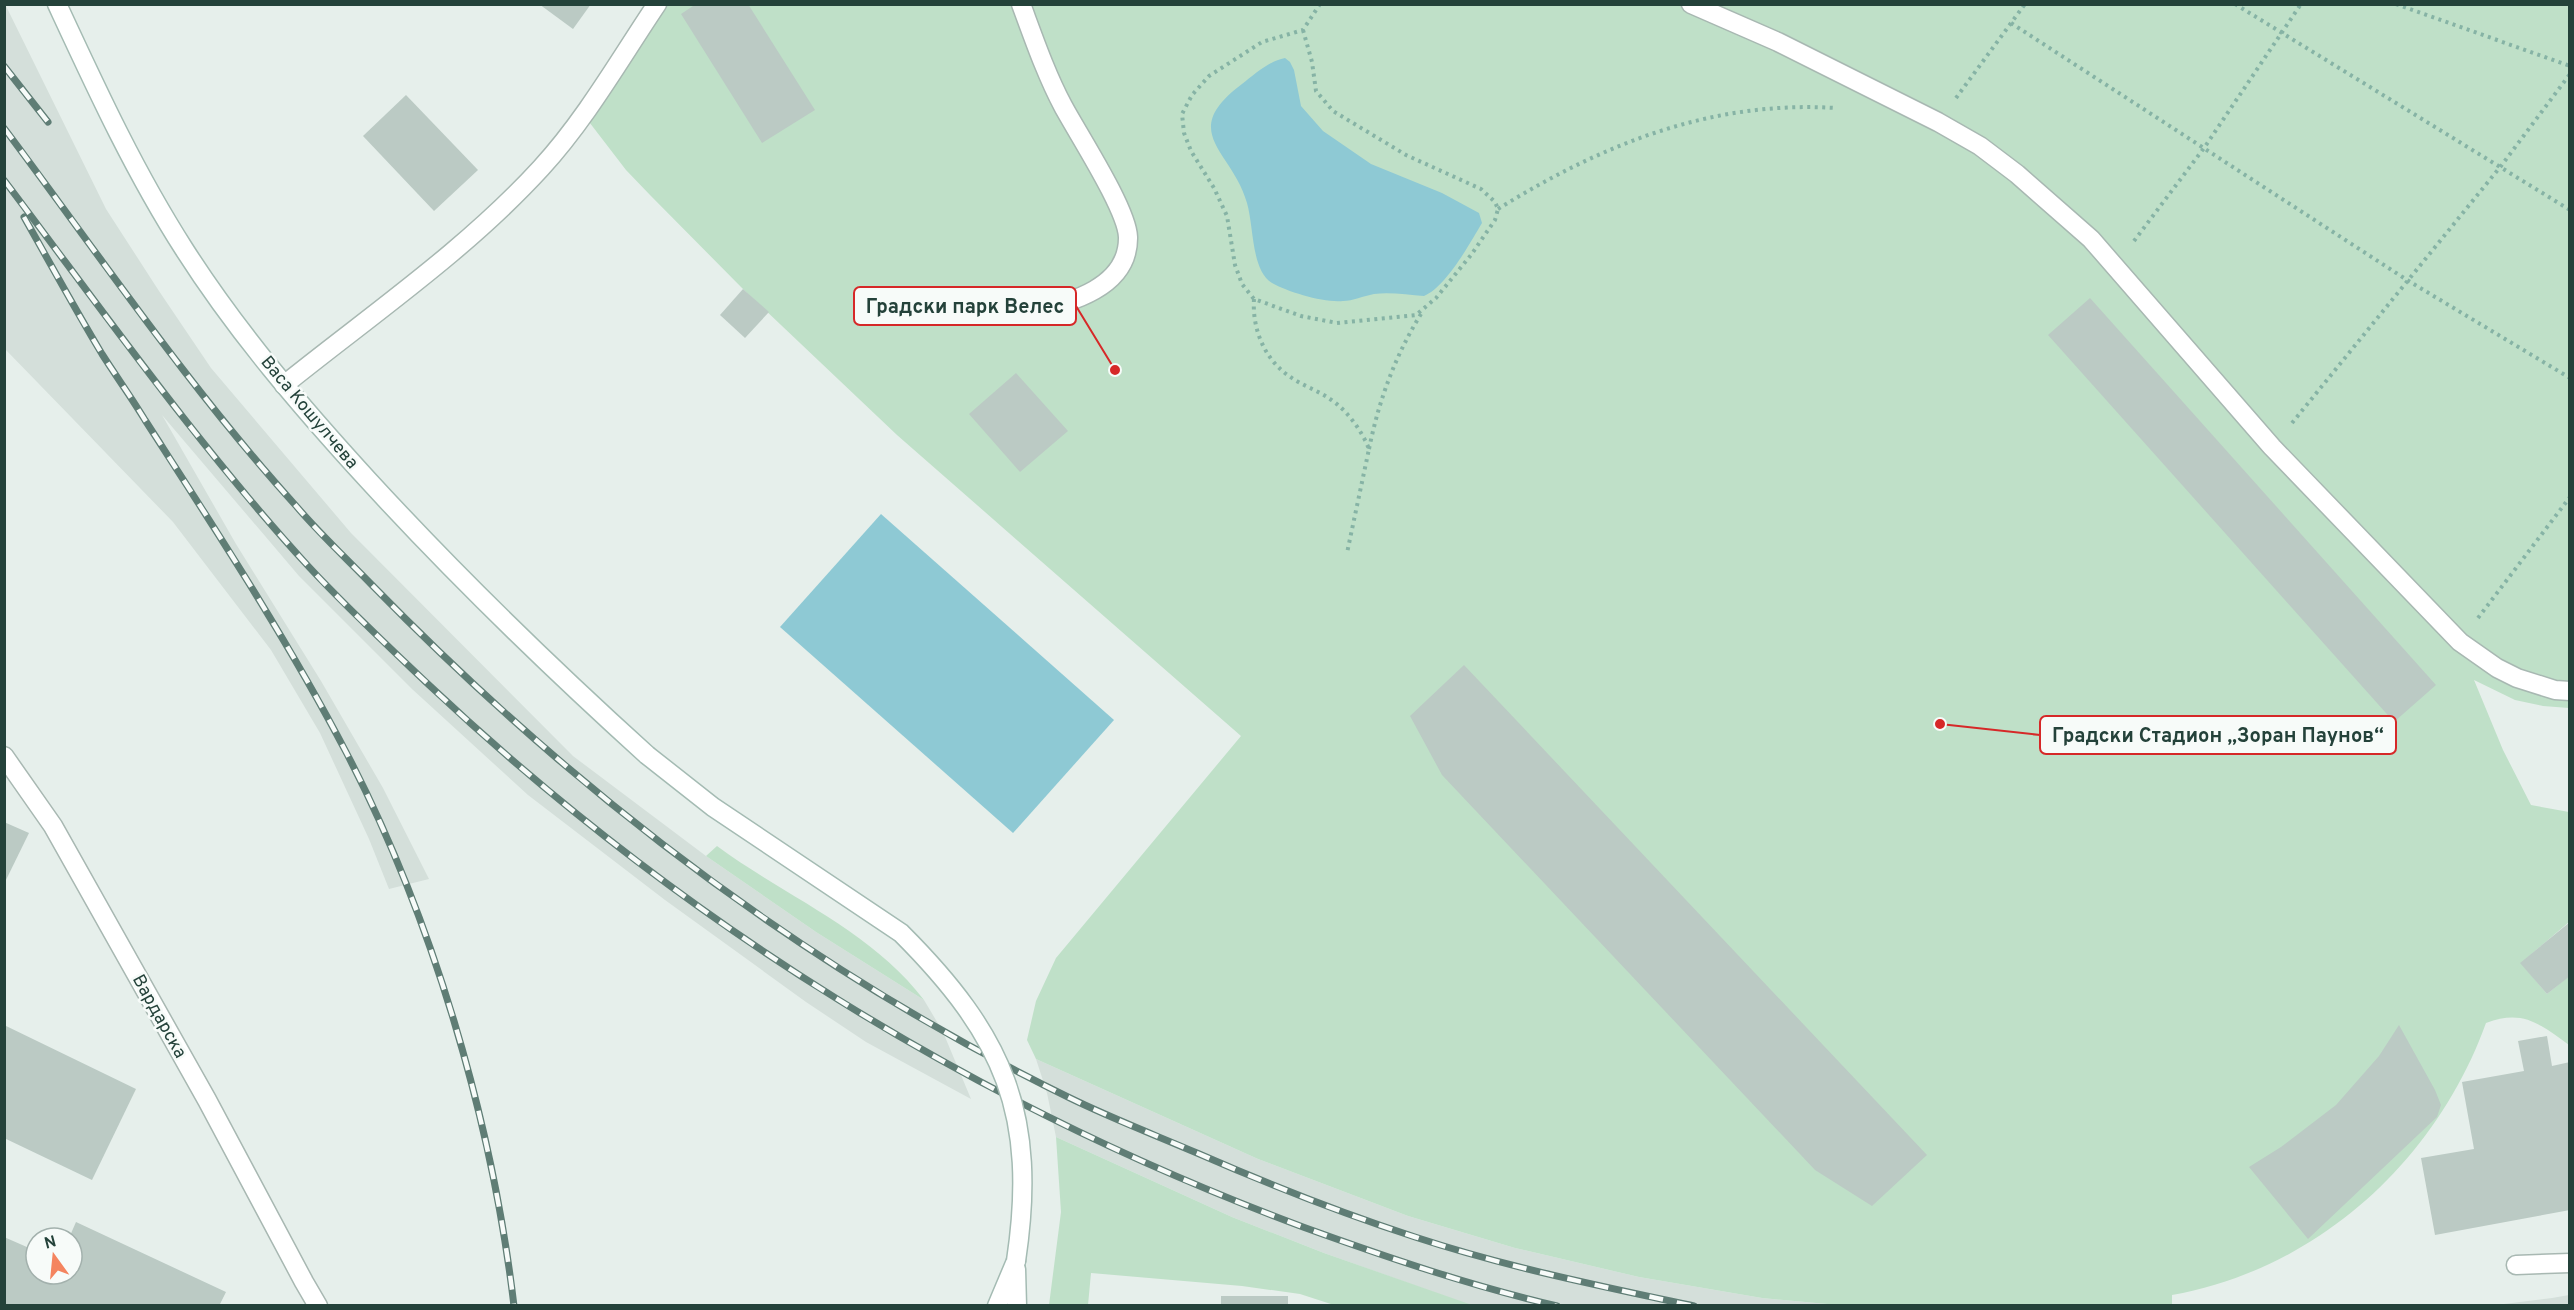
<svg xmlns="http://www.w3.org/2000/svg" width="2574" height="1310" viewBox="0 0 2574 1310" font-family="Overpass,sans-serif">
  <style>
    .built { fill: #d4dfda }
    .green { fill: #bfe0c8 }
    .water { fill: #8ec9d4 }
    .building { fill: #bbcac4 }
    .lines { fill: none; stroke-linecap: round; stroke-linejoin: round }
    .lane-casing { stroke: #a8b8b2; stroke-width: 21 }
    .street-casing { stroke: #a8b8b2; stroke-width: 21 }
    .secondary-casing { stroke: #a4bbb3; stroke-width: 21 }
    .path { stroke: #86b3a5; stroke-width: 4; stroke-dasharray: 3 4.5; stroke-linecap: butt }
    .lane { stroke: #fff; stroke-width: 18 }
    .street { stroke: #fff; stroke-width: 18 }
    .secondary { stroke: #fff; stroke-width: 18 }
    .rail-casing { stroke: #5f7d75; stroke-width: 7 }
    .rail { stroke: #f7fbf9; stroke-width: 4.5; stroke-dasharray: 14; stroke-linecap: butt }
    .secondary-bridge-casing { stroke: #a4bbb3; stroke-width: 21; stroke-linecap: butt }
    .secondary-bridge { stroke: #fff; stroke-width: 18 }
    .labels { text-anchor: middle; stroke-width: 5; stroke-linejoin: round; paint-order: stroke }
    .street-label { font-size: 18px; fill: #24423a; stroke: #f7fbf9 }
    .leader { fill: none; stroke: #d62828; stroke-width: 2 }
    .callout-dot { fill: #d62828; stroke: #f7fbf9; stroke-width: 2 }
    .callout { fill: #f7fbf9; stroke: #d62828; stroke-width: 2 }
    .callout-label { font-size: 20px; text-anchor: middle; font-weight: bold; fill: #24423a }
  </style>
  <rect width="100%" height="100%" fill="#e6efeb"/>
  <g class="built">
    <polygon points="5,4 106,209 159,291 211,368 351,533 573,756 706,856 816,932 924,1000 943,1032 971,1099 866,1042 806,1002 665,900 528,795 412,689 299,576 162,415 236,544 321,681 383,788 429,879 389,889 369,839 320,733 271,650 173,522 5,349"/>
    <polygon points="1036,1059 1258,1159 1408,1216 1515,1248 1639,1277 1762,1298 1838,1305 1467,1304 1324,1253 1232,1217 1056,1137 1047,1093"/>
    <polygon points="2569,1295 2569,1305 2496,1305 2552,1298"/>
  </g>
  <g class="green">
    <path d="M657,5h1912v703l-26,-2 -28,-6 -41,-20 29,70 28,55 38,7v110l-48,41 26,31 22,-18v69c-29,-21 -46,-36 -83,-22 -50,138 -168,246 -314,272v11l-334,-1 -76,-7 -123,-21 -124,-29 -107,-32 -150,-57 -222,-100 -9,-19 9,-39 20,-43 185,-222 -344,-301 -154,-146 -93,-94 -24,-25 -43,-56z"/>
    <path d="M717,846c69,51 154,84 207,154l-108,-68 -110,-76z"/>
    <polygon points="1056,1137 1232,1217 1324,1253 1472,1305 1334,1305 1300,1294 1242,1286 1091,1273 1088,1305 1049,1305 1061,1212"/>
  </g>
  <g class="water">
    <path d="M1285,58l5,4 4,8 7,36 22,25 48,33 71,29 37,20 3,10c-12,20 -36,64 -58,73 -16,-1 -33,-4 -50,-2 -11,2 -21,7 -31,7 -19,2 -55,-9 -71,-18 -21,-13 -18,-56 -25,-80 -15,-53 -70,-70 -5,-119 13,-10 27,-23 43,-26z"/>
    <polygon points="881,514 1114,720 1013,833 780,627"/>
  </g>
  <g class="building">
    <polygon points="539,4 591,4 573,29"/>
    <polygon points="696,4 748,4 815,110 762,143 681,14"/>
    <polygon points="406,95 478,170 434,211 363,136"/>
    <polygon points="743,289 769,312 745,338 720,315"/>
    <polygon points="2090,298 2436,685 2394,722 2048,335"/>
    <polygon points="1016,373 1068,431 1020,472 969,414"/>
    <polygon points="1464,665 1927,1155 1872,1206 1815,1170 1442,775 1410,716"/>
    <polygon points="4,822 29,833 4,884"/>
    <polygon points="2570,922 2570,976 2547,994 2520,963"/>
    <polygon points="4,1025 136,1089 92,1180 4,1138"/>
    <polygon points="2399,1025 2435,1090 2441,1105 2437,1117 2308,1239 2249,1167 2281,1147 2336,1105 2379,1056"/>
    <polygon points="2547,1036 2552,1066 2570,1062 2570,1210 2435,1235 2421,1158 2474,1149 2462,1082 2524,1071 2518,1041"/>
    <polygon points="76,1222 226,1292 219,1306 4,1306 4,1237 36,1251 36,1274 72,1274 72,1238 69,1238"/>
    <rect x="1221" y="1296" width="67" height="10"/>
  </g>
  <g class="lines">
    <defs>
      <g id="lane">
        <path d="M1021,4c13,35 25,70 42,102 15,28 64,103 65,131 1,50 -58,67 -97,73"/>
        <polyline points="1691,4 1778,42 1938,122 1980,146 2017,174 2091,239 2272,447 2460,642 2497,668 2517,678 2555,690 2570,691"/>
        <path d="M284,385c87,-70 182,-135 257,-217 45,-49 79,-109 116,-164"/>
        <polyline points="2516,1265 2570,1263"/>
      </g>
      <polyline id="street" points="4,756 53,826 207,1100 304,1282 318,1306"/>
      <g id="secondary">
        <path d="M57,4c39,84 77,167 127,245 53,83 118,159 184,231 89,97 183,188 279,275"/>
        <polyline points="1016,1269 1017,1306"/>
        <polyline points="997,1306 1016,1261"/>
      </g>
    </defs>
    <use href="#lane" class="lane-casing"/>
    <use href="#street" class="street-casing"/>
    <use href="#secondary" class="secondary-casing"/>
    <g class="path">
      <polyline points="2235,4 2570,210"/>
      <polyline points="2396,4 2570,66"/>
      <polyline points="2011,23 2407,280 2570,378"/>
      <polyline points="1303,30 1312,62 1316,91 1333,111 1406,155 1481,189 1495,202 1498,209 1495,220 1471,255 1436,298 1416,315 1337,323 1301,316 1254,299 1242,284 1235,265 1227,216 1214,188 1191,151 1184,133 1182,114 1192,95 1209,76 1262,42 1303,30 1320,4"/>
      <polyline points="1956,98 2025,4"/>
      <path d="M1498,209c103,-64 213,-109 338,-101"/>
      <polyline points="2134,241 2204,148 2301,4"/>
      <path d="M1254,299c-2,29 10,60 35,77 12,9 28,14 41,23 17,11 32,32 39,50l-22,104"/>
      <polyline points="2292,423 2501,166 2570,74"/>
      <path d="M1369,449c10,-49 26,-93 52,-135"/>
      <polyline points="2478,618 2570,497"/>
    </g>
    <use href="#lane" class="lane"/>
    <use href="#street" class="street"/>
    <use href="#secondary" class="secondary"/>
    <defs>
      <g id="rail">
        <polyline points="4,66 48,122"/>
        <path d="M4,128c96,128 186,261 293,379 23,27 49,51 74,77 203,208 437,386 699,514 41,20 85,37 127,55 71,31 144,60 218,84 91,30 185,49 279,69"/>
        <path d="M4,180c99,131 194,266 305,387 38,41 79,79 120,118 253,238 548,421 874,542 83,30 168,59 254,79"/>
        <path d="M24,217c26,46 51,92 78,137 14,22 29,43 43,66 70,109 141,217 201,332 86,165 146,368 168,554"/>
      </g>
    </defs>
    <use href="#rail" class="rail-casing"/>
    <use href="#rail" class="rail"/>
    <defs>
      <path id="secondary-bridge" d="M647,755l66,52 188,126c103,103 137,181 115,328"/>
    </defs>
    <use href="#secondary-bridge" class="secondary-bridge-casing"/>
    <use href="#secondary-bridge" class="secondary-bridge"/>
  </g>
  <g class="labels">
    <g class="street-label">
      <text transform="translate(310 412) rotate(50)" y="6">Васа Кошулчева</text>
      <text transform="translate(160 1016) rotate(61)" y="6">Вардарска</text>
    </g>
  </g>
  <path class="leader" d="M1115 370L1076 306M1940 724L2040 735"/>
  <g class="callout-dot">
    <circle cx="1115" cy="370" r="6"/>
    <circle cx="1940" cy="724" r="6"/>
  </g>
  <g class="callout">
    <rect x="854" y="287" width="222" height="38" rx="6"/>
    <rect x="2040" y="716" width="356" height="38" rx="6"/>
  </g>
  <g class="callout-label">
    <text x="965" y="313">Градски парк Велес</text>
    <text x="2218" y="742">Градски Стадион „Зоран Паунов“</text>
  </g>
  <rect width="2574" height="1310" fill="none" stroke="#24423a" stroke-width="12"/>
  <g transform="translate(54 1256) rotate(345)"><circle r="28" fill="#f7fbf9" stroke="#a3b1ad" stroke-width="1.5"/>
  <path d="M0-4.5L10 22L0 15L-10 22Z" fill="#f4845f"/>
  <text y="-9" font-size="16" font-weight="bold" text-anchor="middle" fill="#24423a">N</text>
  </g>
</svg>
